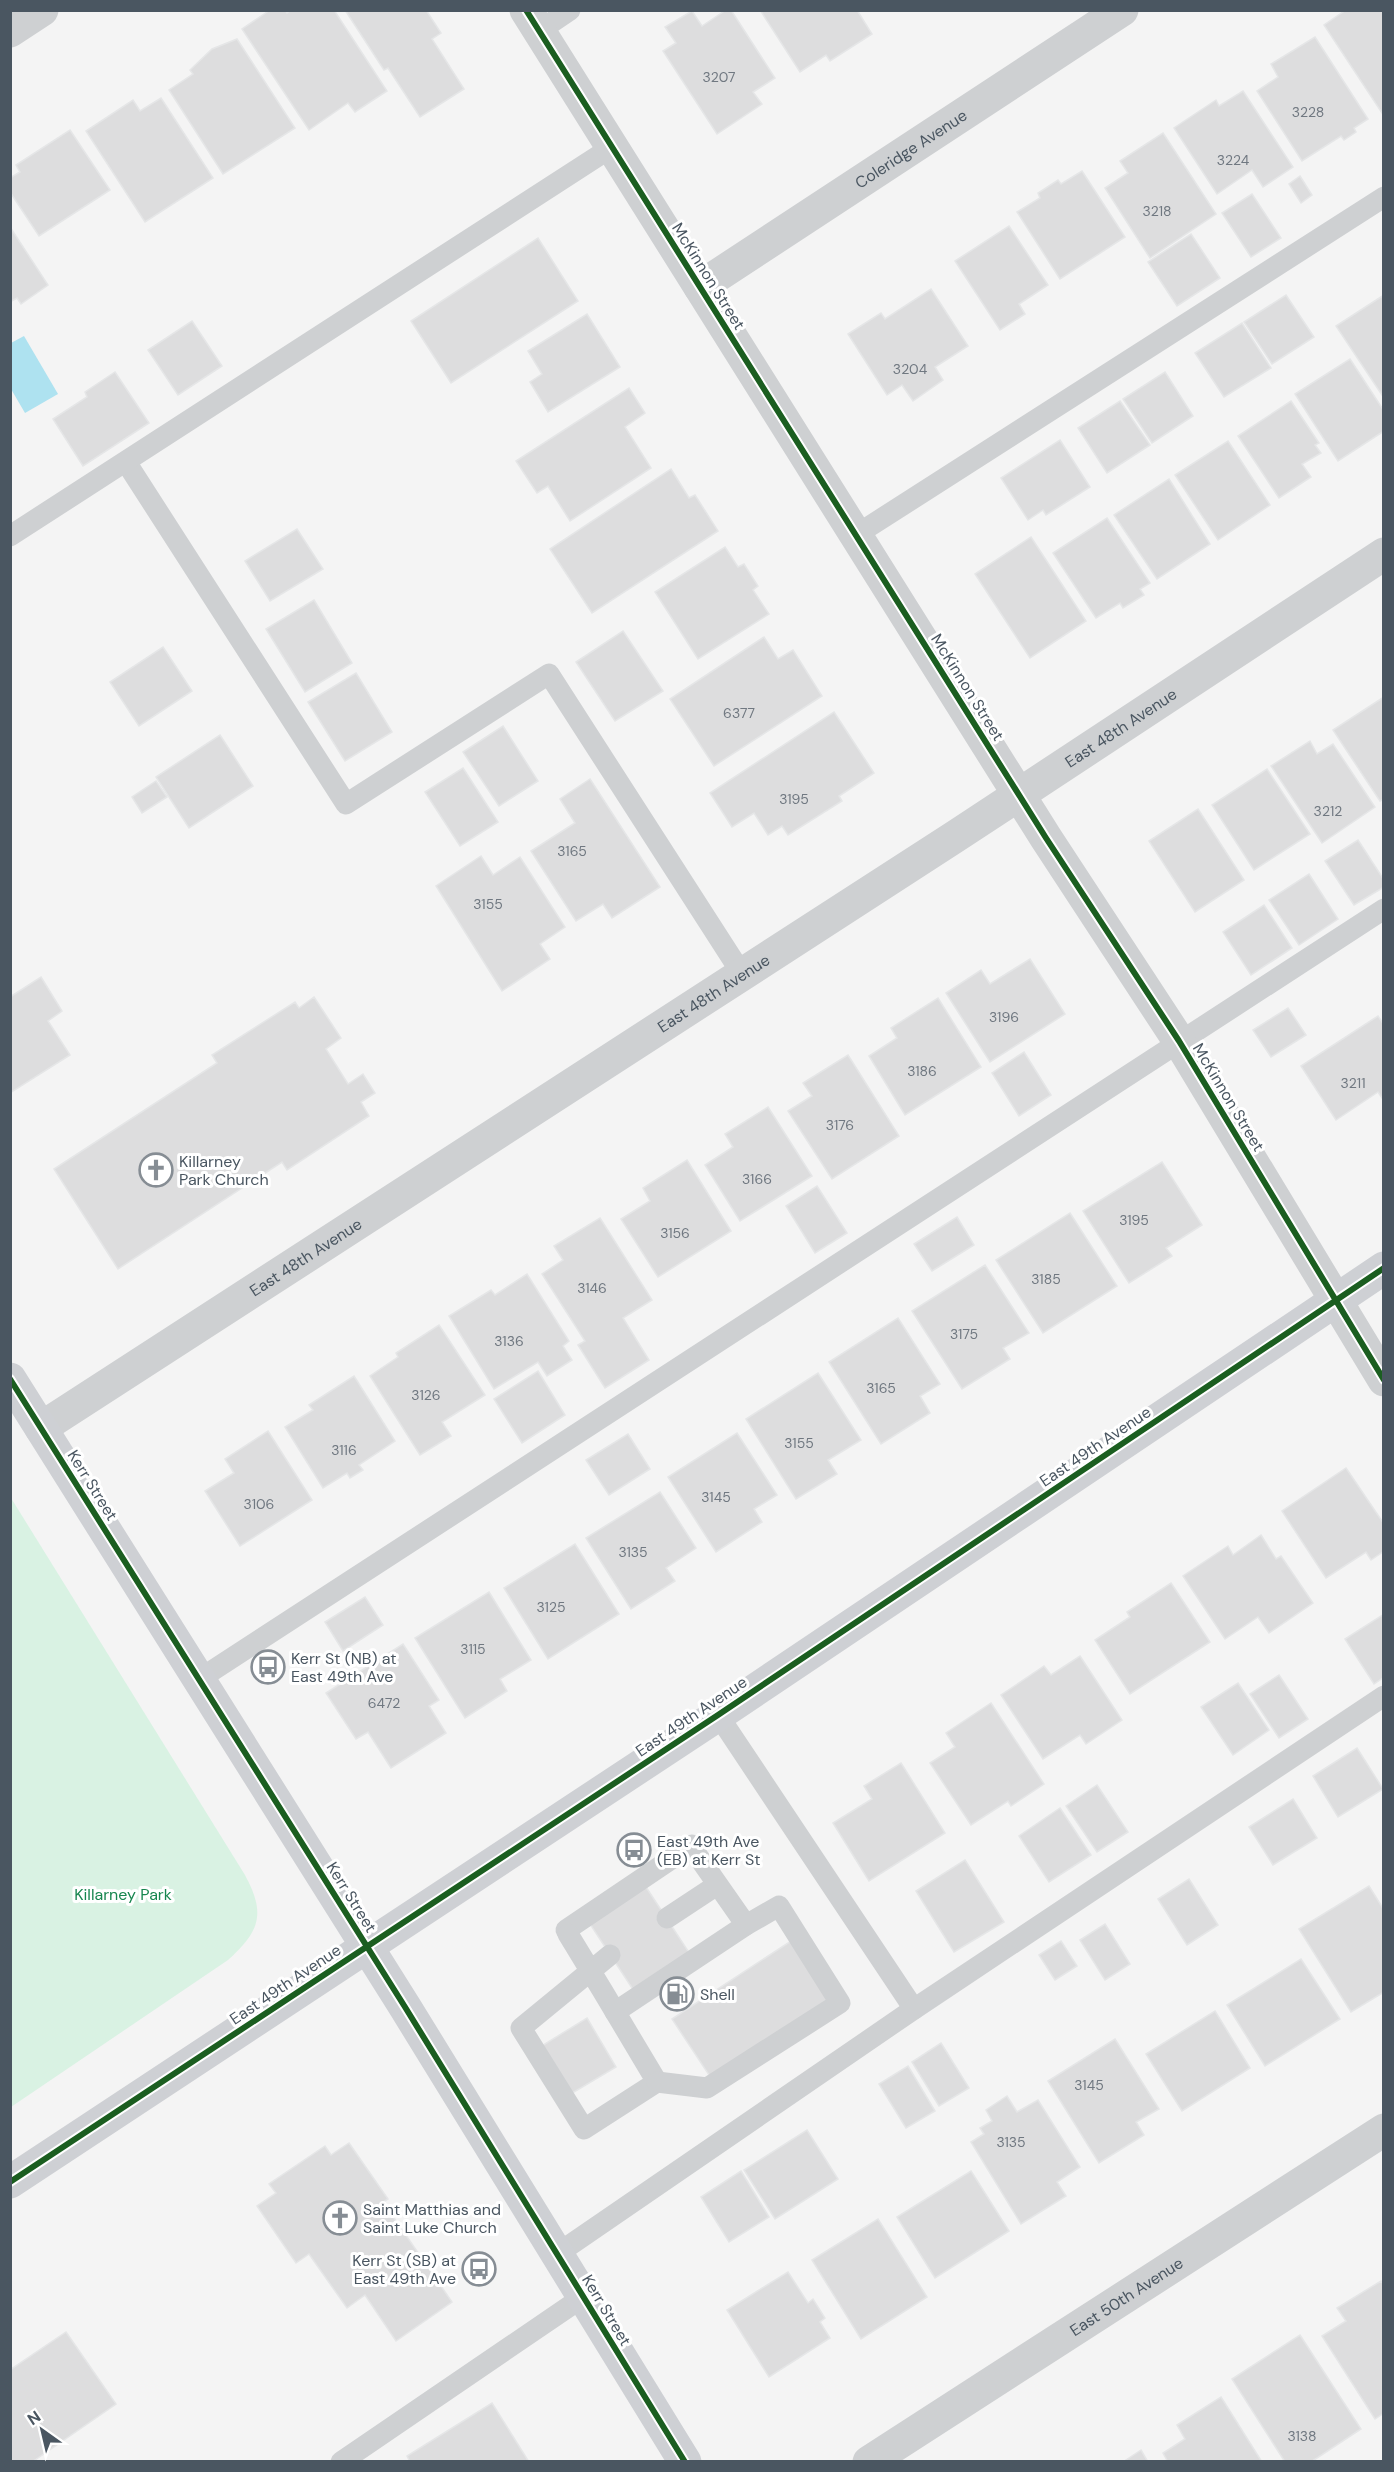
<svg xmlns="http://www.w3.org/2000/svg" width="1394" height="2472" viewBox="0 0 1394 2472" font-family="'DM Sans',sans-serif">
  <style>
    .green { fill: #d9f2e3 }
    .water { fill: #aee2f0 }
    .building { fill: #ddddde; stroke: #e5e6e7; stroke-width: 1.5 }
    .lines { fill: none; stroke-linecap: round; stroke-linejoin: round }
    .lane { stroke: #ced0d2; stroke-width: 21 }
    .street { stroke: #ced0d2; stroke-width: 33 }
    .secondary { stroke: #ced0d4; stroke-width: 33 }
    .cycleway-casing { stroke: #fff; stroke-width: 10 }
    .cycleway { stroke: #1b5e20; stroke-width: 6 }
    .labels { text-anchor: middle; stroke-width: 6; stroke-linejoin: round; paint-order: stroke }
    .number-label { font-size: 14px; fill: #707881 }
    .street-label { font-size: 16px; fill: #4a5661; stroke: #fff }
    .poi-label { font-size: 16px; fill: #4a5661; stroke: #fff; text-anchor: start }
    .park-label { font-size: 16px; fill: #17864f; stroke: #fff }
  </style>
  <rect width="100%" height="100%" fill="#f4f4f4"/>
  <path class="green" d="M11,1498l234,377c21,39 15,56 -17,85l-217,147z"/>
  <polygon class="water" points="24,336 58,394 25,413 11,389 11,343"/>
  <g class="building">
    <polygon points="270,10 285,10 287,13 291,10 334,10 387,91 355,112 348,103 309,130 242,29"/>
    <polygon points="345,10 426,10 441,33 432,39 464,89 420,117 388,68 384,70"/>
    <polygon points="726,10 731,10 775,78 753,92 762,104 717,134 663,51 676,43 665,27 692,11 702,26"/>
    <polygon points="760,10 857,10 872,34 830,61 826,55 800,72"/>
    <polygon points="1346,10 1384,10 1384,116 1324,25"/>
    <polygon points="1315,37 1368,119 1354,128 1356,132 1344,140 1341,136 1302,161 1257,91 1278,77 1271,64"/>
    <polygon points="237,39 295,128 223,174 169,90 193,74 190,70 212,49"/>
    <polygon points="1243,91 1293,167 1263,187 1252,170 1217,194 1174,128 1216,100 1219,106"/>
    <polygon points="161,98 213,178 145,222 86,131 133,100 140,111"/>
    <polygon points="70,130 110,190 39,236 10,192 10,178 20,172 16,165"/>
    <polygon points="1163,133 1216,214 1150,258 1105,188 1128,173 1120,161"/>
    <polygon points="1082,171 1125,237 1060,279 1017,212 1040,198 1038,193 1058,180 1061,184"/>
    <polygon points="1300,176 1312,195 1301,203 1289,184"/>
    <polygon points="1252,194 1281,238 1251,257 1222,213"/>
    <polygon points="1009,226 1048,285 1019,304 1025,314 1000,330 955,261"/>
    <polygon points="10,227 48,285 21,304 17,298 10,302"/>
    <polygon points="1191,234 1220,278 1177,306 1148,262"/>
    <polygon points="538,238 578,301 451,383 411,321"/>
    <polygon points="931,289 968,346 935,367 943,380 913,401 902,385 887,395 848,334 881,313 885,319"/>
    <polygon points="1286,295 1314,337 1272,364 1244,322"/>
    <polygon points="1384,295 1384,398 1336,326"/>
    <polygon points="587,314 620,367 548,412 530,382 542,374 528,351"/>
    <polygon points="192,321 222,366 178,395 148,350"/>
    <polygon points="1242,323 1271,368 1224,397 1195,353"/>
    <polygon points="1350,359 1384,411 1384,431 1338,461 1295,394"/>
    <polygon points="115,372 149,423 83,466 53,419 87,397 85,392"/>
    <polygon points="1165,372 1193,416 1152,443 1123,399"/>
    <polygon points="629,388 645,413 625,427 651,468 570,521 548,486 537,493 516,461"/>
    <polygon points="1120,401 1150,445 1107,473 1078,428"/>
    <polygon points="1291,401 1319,443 1315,445 1321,453 1302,464 1311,477 1279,498 1238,436"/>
    <polygon points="1060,440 1090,487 1046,515 1043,510 1028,520 1001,478"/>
    <polygon points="1228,441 1270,505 1218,540 1175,475"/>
    <polygon points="671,469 689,498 695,495 718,531 592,613 550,549"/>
    <polygon points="1169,479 1210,544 1157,579 1114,515"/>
    <polygon points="1107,518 1150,583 1140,589 1144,595 1123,608 1120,603 1096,618 1053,553"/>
    <polygon points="297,529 323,569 270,601 245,561"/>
    <polygon points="1031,537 1086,621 1030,658 975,574"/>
    <polygon points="725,547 738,567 744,564 758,586 753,590 769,614 698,659 655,592"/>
    <polygon points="314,600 352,663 305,692 266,629"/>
    <polygon points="623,631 663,691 615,721 576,662"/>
    <polygon points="764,637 778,659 793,650 822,696 714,766 670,699"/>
    <polygon points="163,647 192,691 139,726 110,682"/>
    <polygon points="356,673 392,732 345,761 308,702"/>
    <polygon points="1384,697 1384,802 1382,800 1380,801 1333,730"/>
    <polygon points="834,712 874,773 839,796 842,801 788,835 782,826 768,835 754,813 732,827 710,793"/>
    <polygon points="503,726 538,781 499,806 463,752"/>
    <polygon points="220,735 253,786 189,828 156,777"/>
    <polygon points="1310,741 1317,754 1333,744 1375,807 1322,843 1271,766"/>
    <polygon points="463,768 498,822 460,846 425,792"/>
    <polygon points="1267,769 1310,834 1254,870 1212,805"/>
    <polygon points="590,779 660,887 612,918 603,904 576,921 531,851 575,823 560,799"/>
    <polygon points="156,781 167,797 142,813 132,797"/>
    <polygon points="1198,809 1244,880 1195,912 1149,841"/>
    <polygon points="1358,840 1384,880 1384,887 1354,905 1325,861"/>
    <polygon points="481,856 493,875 520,857 565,927 540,944 550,959 502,991 436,886"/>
    <polygon points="1309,874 1338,919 1299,945 1269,900"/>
    <polygon points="1264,905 1292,948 1251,975 1223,932"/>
    <polygon points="1030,959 1065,1014 990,1062 946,993 981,970 990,984"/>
    <polygon points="41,977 62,1011 48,1021 70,1055 10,1093 10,997"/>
    <polygon points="314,997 341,1038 326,1049 348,1084 363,1074 375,1093 361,1102 369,1116 287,1170 282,1162 118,1269 54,1169 217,1063 212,1055 295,1002 299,1008"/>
    <polygon points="938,998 981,1067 905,1115 869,1056 897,1038 891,1028"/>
    <polygon points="1288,1008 1306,1035 1271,1057 1253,1030"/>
    <polygon points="1378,1016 1384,1025 1384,1101 1378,1092 1336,1120 1301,1066"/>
    <polygon points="1024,1052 1051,1095 1019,1116 992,1073"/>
    <polygon points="848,1055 899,1136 832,1179 788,1111 812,1096 803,1083"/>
    <polygon points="768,1107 812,1176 740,1221 705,1165 733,1147 725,1134"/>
    <polygon points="687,1160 731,1231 658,1277 621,1219 650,1201 643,1188"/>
    <polygon points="1162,1162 1202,1225 1166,1248 1172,1256 1129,1283 1083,1211"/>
    <polygon points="817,1186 847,1233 815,1253 786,1206"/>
    <polygon points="1070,1213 1117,1286 1043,1333 996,1260"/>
    <polygon points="957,1217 974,1245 932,1271 914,1244"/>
    <polygon points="600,1218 652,1300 623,1318 649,1360 605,1388 578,1345 585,1341 542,1274 563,1260 554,1246"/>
    <polygon points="985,1265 1029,1333 1003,1348 1010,1359 962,1389 912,1311"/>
    <polygon points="527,1274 569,1341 563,1346 572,1360 547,1376 538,1362 494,1389 449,1316 491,1290 495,1295"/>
    <polygon points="898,1318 940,1384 920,1396 930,1413 881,1444 829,1362"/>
    <polygon points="439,1325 485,1395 442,1422 451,1436 420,1455 370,1376 398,1357 396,1353"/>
    <polygon points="538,1371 565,1415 522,1443 494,1399"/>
    <polygon points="818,1373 861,1440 828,1460 837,1474 796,1499 746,1419"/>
    <polygon points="354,1376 395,1441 359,1465 363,1470 350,1478 347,1473 323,1488 285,1427 313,1410 309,1405"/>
    <polygon points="268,1431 312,1500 240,1546 205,1491 234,1473 225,1459"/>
    <polygon points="737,1433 777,1495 754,1509 762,1522 716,1552 668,1477"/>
    <polygon points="628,1434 650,1469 609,1495 586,1460"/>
    <polygon points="1346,1468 1384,1524 1384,1551 1371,1560 1366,1552 1326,1578 1282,1511"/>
    <polygon points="660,1492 696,1548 666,1568 675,1581 631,1609 586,1538"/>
    <polygon points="1261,1535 1276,1559 1281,1556 1313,1603 1269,1633 1258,1617 1225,1639 1183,1576 1228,1546 1233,1555"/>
    <polygon points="575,1544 619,1614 548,1659 504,1588"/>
    <polygon points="1171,1583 1210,1642 1130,1694 1095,1640 1130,1617 1127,1612"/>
    <polygon points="489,1592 531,1660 500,1679 507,1691 465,1718 415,1638"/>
    <polygon points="365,1597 383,1625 343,1651 325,1622"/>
    <polygon points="1384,1614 1384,1677 1374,1684 1345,1639"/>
    <polygon points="403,1644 439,1700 429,1706 446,1733 391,1768 368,1732 356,1739 326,1693"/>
    <polygon points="1080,1656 1122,1720 1086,1744 1080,1735 1043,1759 1001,1695 1044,1666 1051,1675"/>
    <polygon points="1279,1675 1308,1719 1279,1738 1250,1694"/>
    <polygon points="1238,1683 1269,1730 1233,1755 1201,1707"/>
    <polygon points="991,1703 1044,1784 1011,1806 1008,1801 971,1825 930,1763 955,1747 946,1733"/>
    <polygon points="1357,1748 1383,1789 1338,1817 1313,1776"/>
    <polygon points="901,1763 945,1833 869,1881 833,1823 872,1799 864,1786"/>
    <polygon points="1097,1785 1128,1832 1097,1852 1066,1806"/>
    <polygon points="1293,1799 1317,1838 1273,1865 1249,1827"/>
    <polygon points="1060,1808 1091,1855 1049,1882 1019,1836"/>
    <polygon points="965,1860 1004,1922 954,1952 916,1891"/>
    <polygon points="1189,1879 1218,1925 1187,1945 1158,1899"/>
    <polygon points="644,1884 690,1954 634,1991 588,1921"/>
    <polygon points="1369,1886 1384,1910 1384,1992 1351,2012 1299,1929"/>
    <polygon points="1105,1924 1130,1964 1105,1980 1080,1940"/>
    <polygon points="791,1941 830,2000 711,2078 672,2019"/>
    <polygon points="1061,1941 1077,1966 1055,1980 1039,1955"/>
    <polygon points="1301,1959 1340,2019 1265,2066 1227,2005"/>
    <polygon points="1215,2011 1250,2068 1182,2111 1146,2054"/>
    <polygon points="587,2018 616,2067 569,2095 540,2047"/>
    <polygon points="1115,2039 1159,2109 1136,2122 1144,2135 1099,2163 1048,2081"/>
    <polygon points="941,2043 969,2088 939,2106 912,2062"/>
    <polygon points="908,2066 935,2111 906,2128 879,2084"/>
    <polygon points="1007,2096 1017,2112 1038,2100 1080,2167 1057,2182 1066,2196 1021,2224 971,2142 984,2134 980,2128 992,2121 986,2110"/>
    <polygon points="807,2130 838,2179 775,2219 744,2170"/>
    <polygon points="349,2143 388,2199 383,2202 452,2302 396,2341 365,2295 347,2308 309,2254 296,2263 257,2206 276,2193 269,2184 325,2146 331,2155"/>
    <polygon points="741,2171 769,2217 729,2242 701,2197"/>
    <polygon points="971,2171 1009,2231 935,2278 897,2217"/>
    <polygon points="878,2219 927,2297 861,2339 812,2260"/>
    <polygon points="788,2272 808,2303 813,2299 825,2318 820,2322 830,2338 769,2377 727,2310"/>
    <polygon points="1381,2281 1384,2285 1384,2413 1375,2419 1322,2336 1346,2321 1337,2308"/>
    <polygon points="66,2332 116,2404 32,2462 10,2462 10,2370"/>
    <polygon points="1300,2335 1361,2429 1311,2462 1285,2462 1232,2379"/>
    <polygon points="1221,2397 1262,2462 1168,2462 1163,2453 1185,2439 1177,2425"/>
    <polygon points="492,2403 529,2462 410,2462 407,2456"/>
    <polygon points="1141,2450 1148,2462 1123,2462"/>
  </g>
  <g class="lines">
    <g class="lane">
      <polyline points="539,31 570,10"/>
      <polyline points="126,462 346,804 549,674 742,974"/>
      <polyline points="856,535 1384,197"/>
      <polyline points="10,536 612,147"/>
      <polyline points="198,1680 1384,909"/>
      <polyline points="718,1715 914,2009"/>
      <polyline points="667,1918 717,1885"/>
      <polyline points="566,1930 692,1845"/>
      <path d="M568,1934c30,49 60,99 89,148l-73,47 -63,-101 89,-73"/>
      <polyline points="615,2012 746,1925 695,1852"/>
      <polyline points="657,2082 707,2088 840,2003 779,1906 746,1925"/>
      <polyline points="557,2254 914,2009 1384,1696"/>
      <polyline points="341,2462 583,2297"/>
    </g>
    <g class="street">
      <polyline points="526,10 1046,838 1179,1041 1384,1380"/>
      <polyline points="10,31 42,10"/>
      <path id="s1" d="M700,287l422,-277"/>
      <path id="s2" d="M41,1428l915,-592 428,-282"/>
      <path id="s3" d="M869,2462l515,-332"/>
    </g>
    <g class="secondary">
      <polyline points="10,1379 405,2007 685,2462"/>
      <polyline points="10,2182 718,1715 1384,1268"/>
    </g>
    <defs>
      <g id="cycleway">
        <polyline points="526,10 1046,838 1179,1041 1384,1380"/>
        <polyline points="10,1379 405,2007 685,2462"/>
        <polyline points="10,2182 718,1715 1384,1268"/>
      </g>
    </defs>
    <use href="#cycleway" class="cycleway-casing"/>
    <use href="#cycleway" class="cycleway"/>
  </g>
  <defs>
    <symbol id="church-ring" viewBox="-11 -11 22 22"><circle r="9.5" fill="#fff" stroke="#868d94" stroke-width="1.5"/><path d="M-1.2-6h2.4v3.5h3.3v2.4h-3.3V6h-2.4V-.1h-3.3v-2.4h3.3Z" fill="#868d94"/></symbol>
    <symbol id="bus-ring" viewBox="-11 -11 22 22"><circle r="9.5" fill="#fff" stroke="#868d94" stroke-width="1.5"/><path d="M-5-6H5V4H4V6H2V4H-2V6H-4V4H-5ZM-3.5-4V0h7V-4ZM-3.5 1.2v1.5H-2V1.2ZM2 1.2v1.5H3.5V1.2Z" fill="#868d94"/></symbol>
    <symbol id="fuel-ring" viewBox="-11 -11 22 22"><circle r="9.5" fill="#fff" stroke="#868d94" stroke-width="1.5"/><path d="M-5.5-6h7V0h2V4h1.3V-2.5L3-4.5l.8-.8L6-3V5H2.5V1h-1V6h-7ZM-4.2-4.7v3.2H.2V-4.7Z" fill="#868d94"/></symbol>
  </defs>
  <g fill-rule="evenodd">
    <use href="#church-ring" x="137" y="1151" width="38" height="38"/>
    <use href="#bus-ring" x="249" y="1648" width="38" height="38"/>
    <use href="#bus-ring" x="615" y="1831" width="38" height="38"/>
    <use href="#fuel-ring" x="658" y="1975" width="38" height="38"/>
    <use href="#church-ring" x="321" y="2199" width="38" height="38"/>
    <use href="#bus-ring" x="460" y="2250" width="38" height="38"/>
  </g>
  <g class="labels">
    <g class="number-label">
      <text x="719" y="82">3207</text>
      <text x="1308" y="117">3228</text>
      <text x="1233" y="165">3224</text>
      <text x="1157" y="216">3218</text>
      <text x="910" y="374">3204</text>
      <text x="739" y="718">6377</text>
      <text x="794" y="804">3195</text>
      <text x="1328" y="816">3212</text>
      <text x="572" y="856">3165</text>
      <text x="488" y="909">3155</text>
      <text x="1004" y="1022">3196</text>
      <text x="922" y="1076">3186</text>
      <text x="1353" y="1088">3211</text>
      <text x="840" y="1130">3176</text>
      <text x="757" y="1184">3166</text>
      <text x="1134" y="1225">3195</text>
      <text x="675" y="1238">3156</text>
      <text x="1046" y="1284">3185</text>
      <text x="592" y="1293">3146</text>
      <text x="964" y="1339">3175</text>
      <text x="509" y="1346">3136</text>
      <text x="881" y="1393">3165</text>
      <text x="426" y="1400">3126</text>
      <text x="799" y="1448">3155</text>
      <text x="344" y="1455">3116</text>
      <text x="716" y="1502">3145</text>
      <text x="259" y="1509">3106</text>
      <text x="633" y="1557">3135</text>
      <text x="551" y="1612">3125</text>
      <text x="473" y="1654">3115</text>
      <text x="384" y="1708">6472</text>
      <text x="1089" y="2090">3145</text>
      <text x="1011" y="2147">3135</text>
      <text x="1302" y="2441">3138</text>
    </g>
    <g class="street-label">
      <text dy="6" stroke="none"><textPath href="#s1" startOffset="252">Coleridge Avenue</textPath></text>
      <text transform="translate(709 276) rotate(58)" y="6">McKinnon Street</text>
      <text transform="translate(968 687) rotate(58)" y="6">McKinnon Street</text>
      <text dy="6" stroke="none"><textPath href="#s2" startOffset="1287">East 48th Avenue</textPath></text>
      <text dy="6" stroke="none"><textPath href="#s2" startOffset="801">East 48th Avenue</textPath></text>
      <text transform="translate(1229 1097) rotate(59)" y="6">McKinnon Street</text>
      <text dy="6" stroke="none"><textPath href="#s2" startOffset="315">East 48th Avenue</textPath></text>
      <text transform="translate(1095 1446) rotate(-34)" y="6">East 49th Avenue</text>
      <text transform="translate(93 1485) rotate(58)" y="6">Kerr Street</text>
      <text transform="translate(691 1716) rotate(-34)" y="6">East 49th Avenue</text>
      <text transform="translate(352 1897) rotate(58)" y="6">Kerr Street</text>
      <text transform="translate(285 1984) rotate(-34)" y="6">East 49th Avenue</text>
      <text dy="6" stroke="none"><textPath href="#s3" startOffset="306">East 50th Avenue</textPath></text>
      <text transform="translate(607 2310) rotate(59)" y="6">Kerr Street</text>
    </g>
    <g class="poi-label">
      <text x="179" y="1167">Killarney<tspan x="179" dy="18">Park Church</tspan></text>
      <text x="291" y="1664">Kerr St (NB) at<tspan x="291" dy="18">East 49th Ave</tspan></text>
      <text x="657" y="1847">East 49th Ave<tspan x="657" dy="18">(EB) at Kerr St</tspan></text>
      <text x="700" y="2000">Shell</text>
      <text x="363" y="2215">Saint Matthias and<tspan x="363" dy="18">Saint Luke Church</tspan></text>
      <text x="456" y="2266" text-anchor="end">Kerr St (SB) at<tspan x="456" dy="18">East 49th Ave</tspan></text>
    </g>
    <g class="park-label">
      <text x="123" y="1900">Killarney Park</text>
    </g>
  </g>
  <rect width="1394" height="2472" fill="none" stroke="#4a5661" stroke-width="24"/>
  <g transform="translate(42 2430) rotate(326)" stroke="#ffffff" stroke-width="4.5" paint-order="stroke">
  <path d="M0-4.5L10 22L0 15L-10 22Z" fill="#4a5661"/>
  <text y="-9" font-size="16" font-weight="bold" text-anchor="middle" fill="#4a5661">N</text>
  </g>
</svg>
